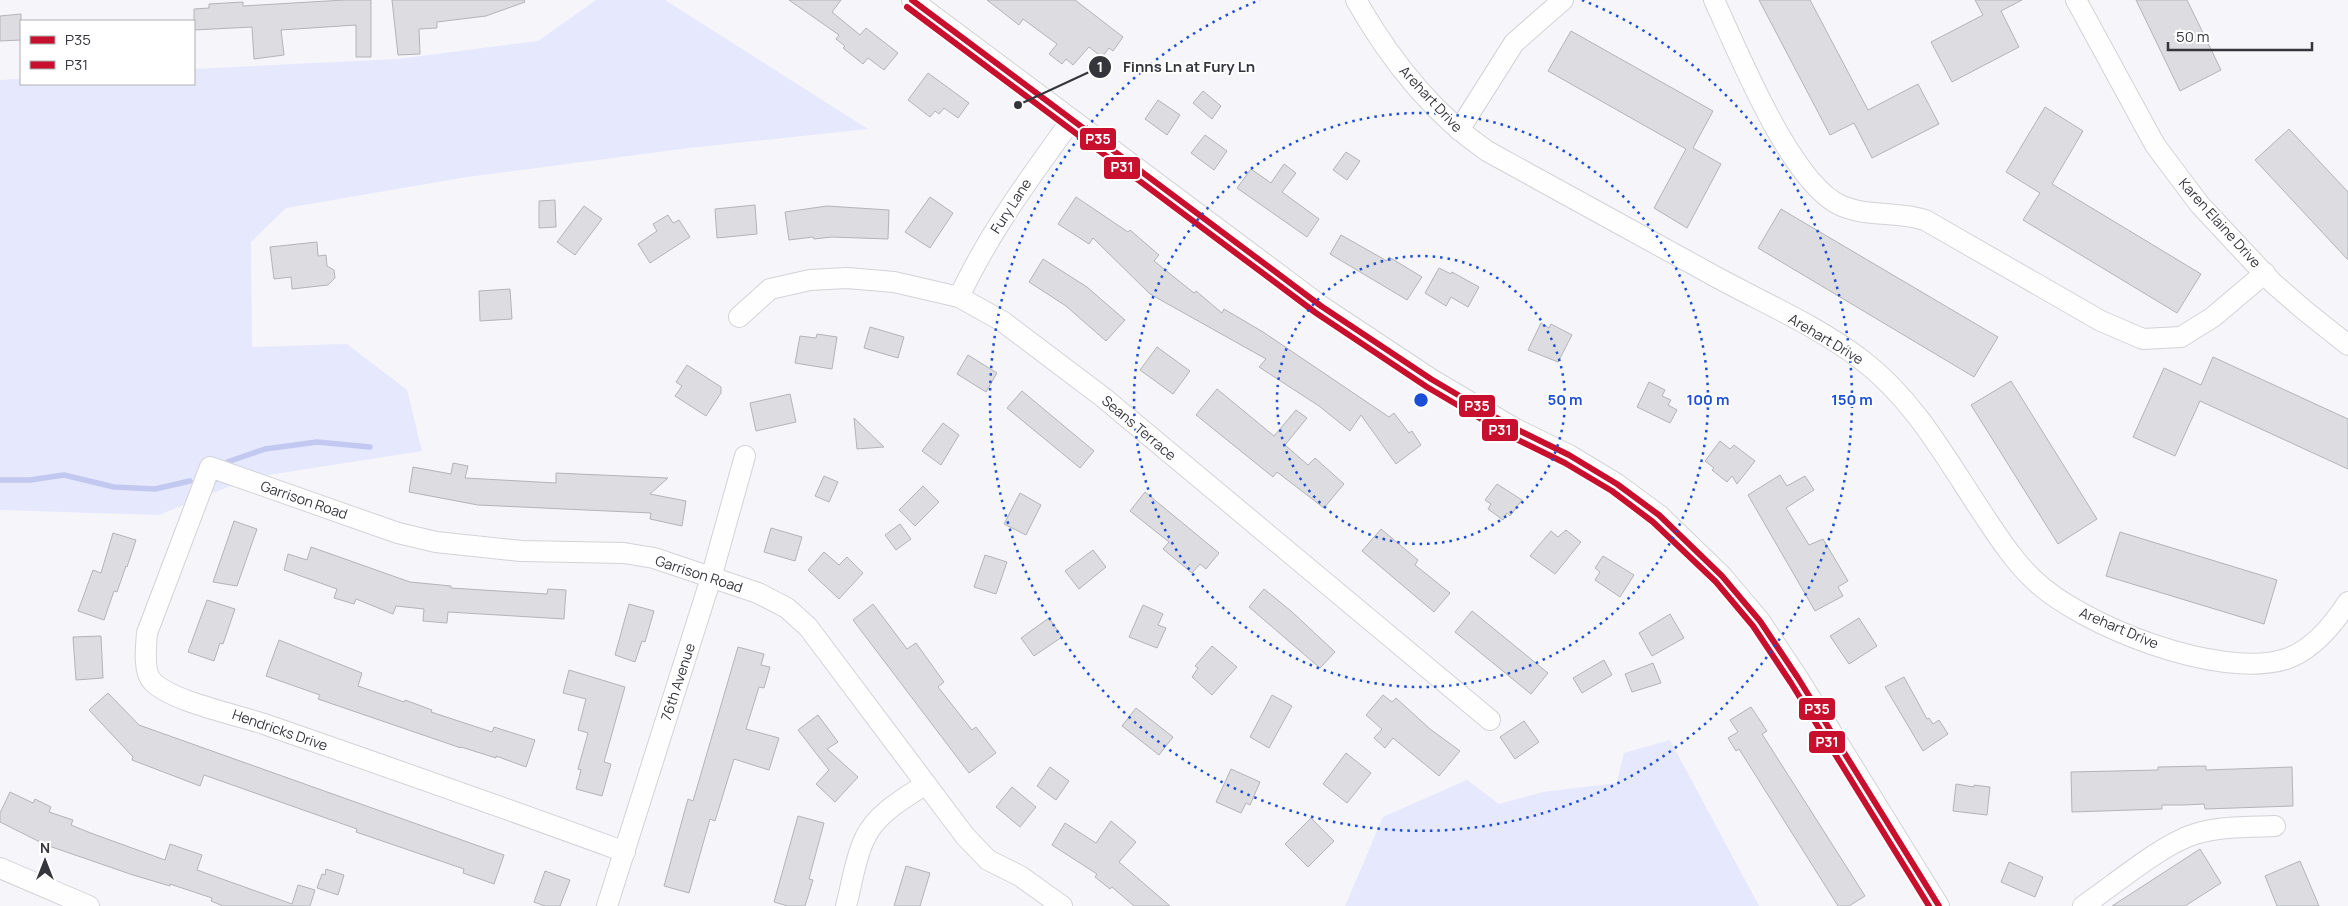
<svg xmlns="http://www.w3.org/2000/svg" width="2348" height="906" viewBox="0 0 2348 906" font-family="Manrope,sans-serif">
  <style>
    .green { fill: #e6e8fd }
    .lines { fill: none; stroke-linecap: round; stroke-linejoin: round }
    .stream { stroke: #c3c8f0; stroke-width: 5.5 }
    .building { fill: #dcdce1; stroke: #b3b4b9 }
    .minor-casing { stroke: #d2d3d8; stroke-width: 22 }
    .minor { stroke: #fefefe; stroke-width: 20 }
    .bus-1-casing { stroke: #fff; stroke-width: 10 }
    .bus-2-casing { stroke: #fff; stroke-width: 10 }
    .bus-1 { stroke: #c8102e; stroke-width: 6 }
    .bus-2 { stroke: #c8102e; stroke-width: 6 }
    .ring { fill: none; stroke: #1d4ed8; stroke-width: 2.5; stroke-dasharray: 2.5 5 }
    .labels { text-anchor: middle; stroke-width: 4; stroke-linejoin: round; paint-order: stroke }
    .street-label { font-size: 14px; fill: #35363c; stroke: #fff }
    .centre { fill: #1d4ed8; stroke: #fff; stroke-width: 2.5 }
    .ring-label { font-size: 15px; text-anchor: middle; font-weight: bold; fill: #1d4ed8; stroke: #fff; stroke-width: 4; stroke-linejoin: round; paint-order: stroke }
    .leader { fill: none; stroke: #35363c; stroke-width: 2 }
    .callout-dot { fill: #35363c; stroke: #fff; stroke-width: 2 }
    .mark-label { font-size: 15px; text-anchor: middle; font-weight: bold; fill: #fff }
    .callout-label { font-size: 15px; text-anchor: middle; font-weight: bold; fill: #35363c; stroke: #fff; stroke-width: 4; stroke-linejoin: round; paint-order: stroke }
    .line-badge { stroke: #fff; stroke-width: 2 }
    .badge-label { font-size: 14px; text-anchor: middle; font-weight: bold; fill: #fff }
  </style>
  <rect width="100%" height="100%" fill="#f5f5fa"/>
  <g class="green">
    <polygon points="596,0 665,0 868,129 689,148 467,177 286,208 251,242 252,347 347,344 407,390 422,451 250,478 159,515 0,510 0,80 21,79 21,84 194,84 194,69 398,59 538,41"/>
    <polygon points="1670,740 1759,906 1345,906 1383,817 1467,780 1499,804 1543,792 1617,783 1624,753"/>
  </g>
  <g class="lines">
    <g class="stream">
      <polyline points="227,462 265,449 317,442 370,447"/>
      <polyline points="0,480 30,480 64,475 114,487 155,489 190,481"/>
    </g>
  </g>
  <g class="building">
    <polygon points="344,0 371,0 371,57 356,57 356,25 281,30 284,55 254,59 252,27 194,30 194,9 209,8 209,4 243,2 243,6"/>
    <polygon points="392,0 524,0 525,2 486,16 437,22 437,28 419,29 420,54 398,55"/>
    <polygon points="789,0 841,0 832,12 860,35 866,28 898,53 884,70 868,58 863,64 843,48 845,46 836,39 839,35"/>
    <polygon points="987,0 1075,0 1123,37 1113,51 1109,48 1102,57 1089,47 1073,65 1066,59 1062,64 1049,54 1057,44 1023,19 1019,25"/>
    <polygon points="1759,0 1810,0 1868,110 1918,84 1939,124 1872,158 1854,123 1830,135"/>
    <polygon points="1975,0 2022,0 2001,11 2019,47 1952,82 1931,42 1983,15"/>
    <polygon points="2136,0 2187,0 2221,70 2180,91"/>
    <polygon points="21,14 21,40 0,41 0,16"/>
    <polygon points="1571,31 1713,111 1693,148 1721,164 1687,228 1654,208 1686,149 1548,71"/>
    <polygon points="928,73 969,103 958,118 944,108 939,114 935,111 930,117 908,100"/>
    <polygon points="1203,91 1221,106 1212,119 1193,103"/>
    <polygon points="1158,100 1180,115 1167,135 1145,119"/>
    <polygon points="2045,107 2083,131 2052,184 2201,274 2177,313 2023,220 2040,193 2006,172"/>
    <polygon points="2289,129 2348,192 2348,260 2255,160"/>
    <polygon points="1205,135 1227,151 1214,170 1191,153"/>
    <polygon points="1346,152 1360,161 1347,180 1333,170"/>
    <polygon points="1284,164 1296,173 1282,192 1319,219 1307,237 1237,188 1251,169 1271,183"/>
    <polygon points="930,197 953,213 930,248 905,232"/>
    <polygon points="1076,197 1128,232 1130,230 1159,255 1154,261 1194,293 1196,291 1222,313 1224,309 1263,332 1389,417 1394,413 1409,433 1412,431 1421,445 1396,464 1361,415 1350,431 1319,406 1259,367 1266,359 1150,294 1093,238 1089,244 1058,224"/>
    <polygon points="555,200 556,227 539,228 539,201"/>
    <polygon points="755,205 757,234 717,238 715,209"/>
    <polygon points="584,206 602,219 575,255 557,242"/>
    <polygon points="827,206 889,210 888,239 832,237 814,239 813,237 789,240 785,212"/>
    <polygon points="1781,209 1998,337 1974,377 1758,248"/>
    <polygon points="668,215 673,223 679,220 690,237 650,263 638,244 657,231 653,224"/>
    <polygon points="1341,235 1387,261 1389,257 1422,277 1407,300 1330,254"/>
    <polygon points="317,242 318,256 326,255 327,266 334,270 335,278 328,285 292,289 291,277 274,279 270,247"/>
    <polygon points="1043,259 1087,287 1125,320 1106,341 1066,306 1029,282"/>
    <polygon points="1439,268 1451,274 1452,272 1479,287 1468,307 1451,297 1446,306 1425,293"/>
    <polygon points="510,289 512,319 480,321 479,291"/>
    <polygon points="1541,323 1549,328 1551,324 1572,335 1558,362 1528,350"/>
    <polygon points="870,327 904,337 898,358 864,348"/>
    <polygon points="817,334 837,337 832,369 795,363 800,336 816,338"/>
    <polygon points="1157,347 1190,371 1173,394 1140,370"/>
    <polygon points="968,355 997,373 986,392 957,374"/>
    <polygon points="2213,357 2348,419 2348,469 2200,401 2175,456 2133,437 2164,368 2201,385"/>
    <polygon points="687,365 721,387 721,393 706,416 675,396 682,386 676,382"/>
    <polygon points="2011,381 2097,519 2058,544 1971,405"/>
    <polygon points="1649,382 1665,390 1662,396 1671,400 1668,405 1677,410 1670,423 1637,407"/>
    <polygon points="1217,389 1274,436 1296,410 1307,418 1285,445 1308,465 1315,458 1344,484 1324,508 1277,472 1273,477 1196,415"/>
    <polygon points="1022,391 1094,451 1080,468 1007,408"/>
    <polygon points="790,394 796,422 756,431 750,403"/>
    <polygon points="854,418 884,447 857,449"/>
    <polygon points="943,423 959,435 941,465 922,451"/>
    <polygon points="1720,441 1730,449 1734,445 1755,461 1737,484 1732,476 1727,482 1712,470 1714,468 1705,461"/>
    <polygon points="453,463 468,466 465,478 556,483 556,473 668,478 650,494 686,501 682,526 650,519 651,513 478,505 409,492 413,467 451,474"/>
    <polygon points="1780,475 1787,486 1805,476 1814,490 1786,508 1809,545 1823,539 1848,581 1838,587 1843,596 1815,611 1748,495"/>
    <polygon points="824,476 838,482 829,502 815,496"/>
    <polygon points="1497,484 1522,500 1510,516 1507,513 1503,520 1488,509 1491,504 1485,500"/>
    <polygon points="923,486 939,502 915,526 899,510"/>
    <polygon points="1145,492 1219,553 1206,569 1200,564 1192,573 1163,549 1169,542 1130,511"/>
    <polygon points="1020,493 1041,505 1026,535 1004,524"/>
    <polygon points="234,521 257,529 237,586 213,582"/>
    <polygon points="900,524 911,539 896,550 885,535"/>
    <polygon points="771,528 802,537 795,561 764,552"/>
    <polygon points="1381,529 1418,560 1415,565 1450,593 1434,612 1362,551"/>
    <polygon points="1566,530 1581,542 1555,574 1530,556 1551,531 1558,537"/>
    <polygon points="2120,532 2277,580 2264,624 2106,576"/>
    <polygon points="113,533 136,540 127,567 126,566 117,592 114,591 104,620 78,611 93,570 101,573"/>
    <polygon points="311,547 410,582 451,586 451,588 547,594 548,589 566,590 564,619 448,612 447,623 423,621 424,609 396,606 393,614 356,599 354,604 334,598 337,589 284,570 288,554 307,560"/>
    <polygon points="1093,550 1106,567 1079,589 1065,571"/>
    <polygon points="824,552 839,565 847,557 863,573 839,599 808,570"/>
    <polygon points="985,555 1007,562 996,594 974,587"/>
    <polygon points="1603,556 1634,575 1620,597 1595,580 1600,572 1595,568"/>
    <polygon points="1264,589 1291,611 1335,652 1320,668 1249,607"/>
    <polygon points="207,600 235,609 223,644 220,643 214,661 188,652"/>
    <polygon points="629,604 654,611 645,642 642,641 635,662 615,655"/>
    <polygon points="873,604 907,649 916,643 944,682 938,687 972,730 976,727 996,753 969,773 853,620"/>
    <polygon points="1143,605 1163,614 1158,625 1166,628 1157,648 1129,637"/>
    <polygon points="1472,611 1548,673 1531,694 1455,632"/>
    <polygon points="1670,614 1684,638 1652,656 1639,633"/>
    <polygon points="1049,618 1062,637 1034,656 1021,638"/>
    <polygon points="1859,618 1877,646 1849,664 1830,636"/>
    <polygon points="101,636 103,678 76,680 73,637"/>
    <polygon points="279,640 362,673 358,686 404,702 405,700 432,710 431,712 492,732 494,727 535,740 526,767 496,756 496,758 461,747 461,748 318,699 320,695 266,676"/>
    <polygon points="1212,646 1237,667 1212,695 1192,677 1198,668 1195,666"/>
    <polygon points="738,647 764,654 761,665 770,667 764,688 759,687 746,729 779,738 769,770 734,759 715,821 710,819 689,893 664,886 688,799 693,801"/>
    <polygon points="1604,660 1612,675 1582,693 1573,678"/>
    <polygon points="1653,663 1661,683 1632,692 1625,674"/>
    <polygon points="569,670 625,687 604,762 611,764 602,796 576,789 581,770 578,769 588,733 578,730 586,699 563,693"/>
    <polygon points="1904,677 1927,719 1929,718 1933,724 1939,720 1948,734 1923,751 1885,687"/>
    <polygon points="108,693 139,725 504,855 494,884 463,873 464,869 356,832 357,829 204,775 200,786 132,760 133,757 89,710"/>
    <polygon points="1272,695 1292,706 1269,748 1250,737"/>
    <polygon points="1383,695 1392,702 1396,698 1430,729 1460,751 1439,776 1393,738 1385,748 1374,738 1382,729 1366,715"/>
    <polygon points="1751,707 1767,731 1762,734 1865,896 1849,906 1838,906 1739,749 1736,751 1728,738 1738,732 1730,720"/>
    <polygon points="1136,708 1173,737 1159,755 1122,726"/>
    <polygon points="818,715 838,742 827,749 858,777 835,802 816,784 829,770 798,730"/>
    <polygon points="1524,721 1539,742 1515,759 1500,737"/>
    <polygon points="1346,753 1371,773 1347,803 1323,784"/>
    <polygon points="2206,766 2206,770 2292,767 2293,806 2205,809 2204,804 2183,805 2162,805 2162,809 2072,812 2071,772 2158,770 2158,767"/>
    <polygon points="1050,767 1069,781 1056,800 1037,786"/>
    <polygon points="1231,769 1260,782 1250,805 1246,803 1241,813 1216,802"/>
    <polygon points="1956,784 1974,787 1974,785 1990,787 1987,815 1953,811"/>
    <polygon points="1012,787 1036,807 1020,827 996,807"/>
    <polygon points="10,792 33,803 35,799 51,807 49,812 73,820 71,825 88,832 165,860 170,844 202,855 197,870 292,904 298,885 315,890 310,906 223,906 211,901 212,898 170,884 170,886 133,875 46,845 0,822 0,813"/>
    <polygon points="798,816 824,823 809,879 813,880 805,906 788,906 774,902"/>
    <polygon points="1311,818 1334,841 1308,867 1285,844"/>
    <polygon points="1111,821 1136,842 1119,862 1170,906 1134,906 1112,887 1110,889 1095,877 1097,874 1052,845 1065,823 1096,843"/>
    <polygon points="2200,849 2221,883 2185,906 2112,906"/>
    <polygon points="2300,861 2319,906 2277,906 2265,876"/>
    <polygon points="2009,862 2043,877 2035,897 2001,882"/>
    <polygon points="906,866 930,873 920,906 894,906"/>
    <polygon points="326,869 344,875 338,895 317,888 322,874 325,875"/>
    <polygon points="545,871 570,880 560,906 545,906 534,902"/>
  </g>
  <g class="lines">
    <defs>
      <g id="minor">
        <polyline points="912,0 1321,306 1431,379 1514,428 1569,455 1617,484 1659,515 1722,576 1760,621 1798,678 1939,906"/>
        <path d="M1356,0c33,58 76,113 131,151 77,42 154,85 231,127 48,26 101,49 144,82 55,42 87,104 125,160 14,21 28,42 46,59 48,47 187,101 253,80 27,-9 47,-34 62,-57"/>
        <path d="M1714,0c24,51 77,185 128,206 26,11 56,5 83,14l176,101 42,18 38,-2 32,-20 52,-44"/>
        <polyline points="2076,0 2155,145 2200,205 2273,283 2304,310 2348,345"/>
        <polyline points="1459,130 1514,43 1563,0"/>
        <path d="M959,297c30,-64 71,-120 112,-176"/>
        <polyline points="739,317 770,289 810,280 847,278 894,282 959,297 1002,321 1104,398 1490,720"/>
        <path d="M625,852c-120,-44 -240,-86 -361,-128 -29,-10 -92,-22 -112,-43 -9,-9 -6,-35 -5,-48l63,-166 188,66 38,9 85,9 103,2 30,5 104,35 29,15 21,19 157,209 23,24 32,16 42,30"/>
        <polyline points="0,868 89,906"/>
        <polyline points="607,906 711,578 745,456"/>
        <path d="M846,906c6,-22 9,-48 19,-68 11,-24 39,-40 61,-54"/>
        <path d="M2083,906c31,-21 79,-62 112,-72 25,-8 54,-7 80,-8"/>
      </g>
    </defs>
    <use href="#minor" class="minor-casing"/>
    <use href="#minor" class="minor"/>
    <defs>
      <polyline id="bus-1" points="912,0 1321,306 1431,379 1514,428 1569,455 1617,484 1659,515 1722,576 1760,621 1798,678 1939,906"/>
      <polyline id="bus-2" points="907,7 1316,313 1427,387 1510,436 1565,463 1612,491 1653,522 1716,582 1753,626 1791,683 1929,906"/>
    </defs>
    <use href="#bus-1" class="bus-1-casing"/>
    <use href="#bus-2" class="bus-2-casing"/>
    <use href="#bus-1" class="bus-1"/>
    <use href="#bus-2" class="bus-2"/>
  </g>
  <g class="ring">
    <circle cx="1421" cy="400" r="144"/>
    <circle cx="1421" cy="400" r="287"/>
    <path d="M1582 0A431 431 0 1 1 1260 0"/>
  </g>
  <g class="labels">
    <g class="street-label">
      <text transform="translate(1431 99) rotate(47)" y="5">Arehart Drive</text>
      <text transform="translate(1011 206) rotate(-57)" y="5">Fury Lane</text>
      <text transform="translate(2220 223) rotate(48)" y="5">Karen Elaine Drive</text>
      <text transform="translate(1826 339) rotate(31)" y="5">Arehart Drive</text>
      <text transform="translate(1139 428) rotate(40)" y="5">Seans Terrace</text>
      <text transform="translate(304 500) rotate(19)" y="5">Garrison Road</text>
      <text transform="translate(699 574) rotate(18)" y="5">Garrison Road</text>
      <text transform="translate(2119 628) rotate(23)" y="5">Arehart Drive</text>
      <text transform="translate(678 682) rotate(-72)" y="5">76th Avenue</text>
      <text transform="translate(280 730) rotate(19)" y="5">Hendricks Drive</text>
    </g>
  </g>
  <circle cx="1421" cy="400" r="8" class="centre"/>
  <g class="ring-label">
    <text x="1565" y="405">50 m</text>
    <text x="1708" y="405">100 m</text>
    <text x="1852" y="405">150 m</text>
  </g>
  <path class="leader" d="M1018 105L1100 67"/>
  <g class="callout-dot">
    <circle cx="1018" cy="105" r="5"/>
    <circle cx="1100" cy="67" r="12"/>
  </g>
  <g class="mark-label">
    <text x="1100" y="72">1</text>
  </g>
  <g class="callout-label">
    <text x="1189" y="72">Finns Ln at Fury Ln</text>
  </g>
  <g class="line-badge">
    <rect x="1079" y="127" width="38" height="24" rx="5" fill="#c8102e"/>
    <rect x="1103" y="156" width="38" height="24" rx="5" fill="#c8102e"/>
    <rect x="1458" y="394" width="38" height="24" rx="5" fill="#c8102e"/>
    <rect x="1481" y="418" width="38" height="24" rx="5" fill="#c8102e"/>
    <rect x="1798" y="697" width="38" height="24" rx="5" fill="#c8102e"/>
    <rect x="1808" y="730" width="38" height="24" rx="5" fill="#c8102e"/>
  </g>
  <g class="badge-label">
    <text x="1098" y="144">P35</text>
    <text x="1122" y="172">P31</text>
    <text x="1477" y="411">P35</text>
    <text x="1500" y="435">P31</text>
    <text x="1817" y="714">P35</text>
    <text x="1827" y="747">P31</text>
  </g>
  <rect x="20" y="20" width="175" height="65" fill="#ffffff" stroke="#aeafb1"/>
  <rect x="30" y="36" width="25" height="8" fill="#c8102e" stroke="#aeafb1"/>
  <text x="65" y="45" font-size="15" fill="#35363c">P35</text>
  <rect x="30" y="61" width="25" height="8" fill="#c8102e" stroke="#aeafb1"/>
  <text x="65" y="70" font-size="15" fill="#35363c">P31</text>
  <g transform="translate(45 861)" stroke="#ffffff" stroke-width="4" paint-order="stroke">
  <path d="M0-4L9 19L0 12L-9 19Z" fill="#35363c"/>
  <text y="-8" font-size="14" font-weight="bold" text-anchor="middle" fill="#35363c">N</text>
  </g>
  <path d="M2168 42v8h144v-8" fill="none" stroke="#35363c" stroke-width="2.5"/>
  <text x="2176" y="42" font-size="15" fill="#35363c" stroke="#ffffff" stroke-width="4" paint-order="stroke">50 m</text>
</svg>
